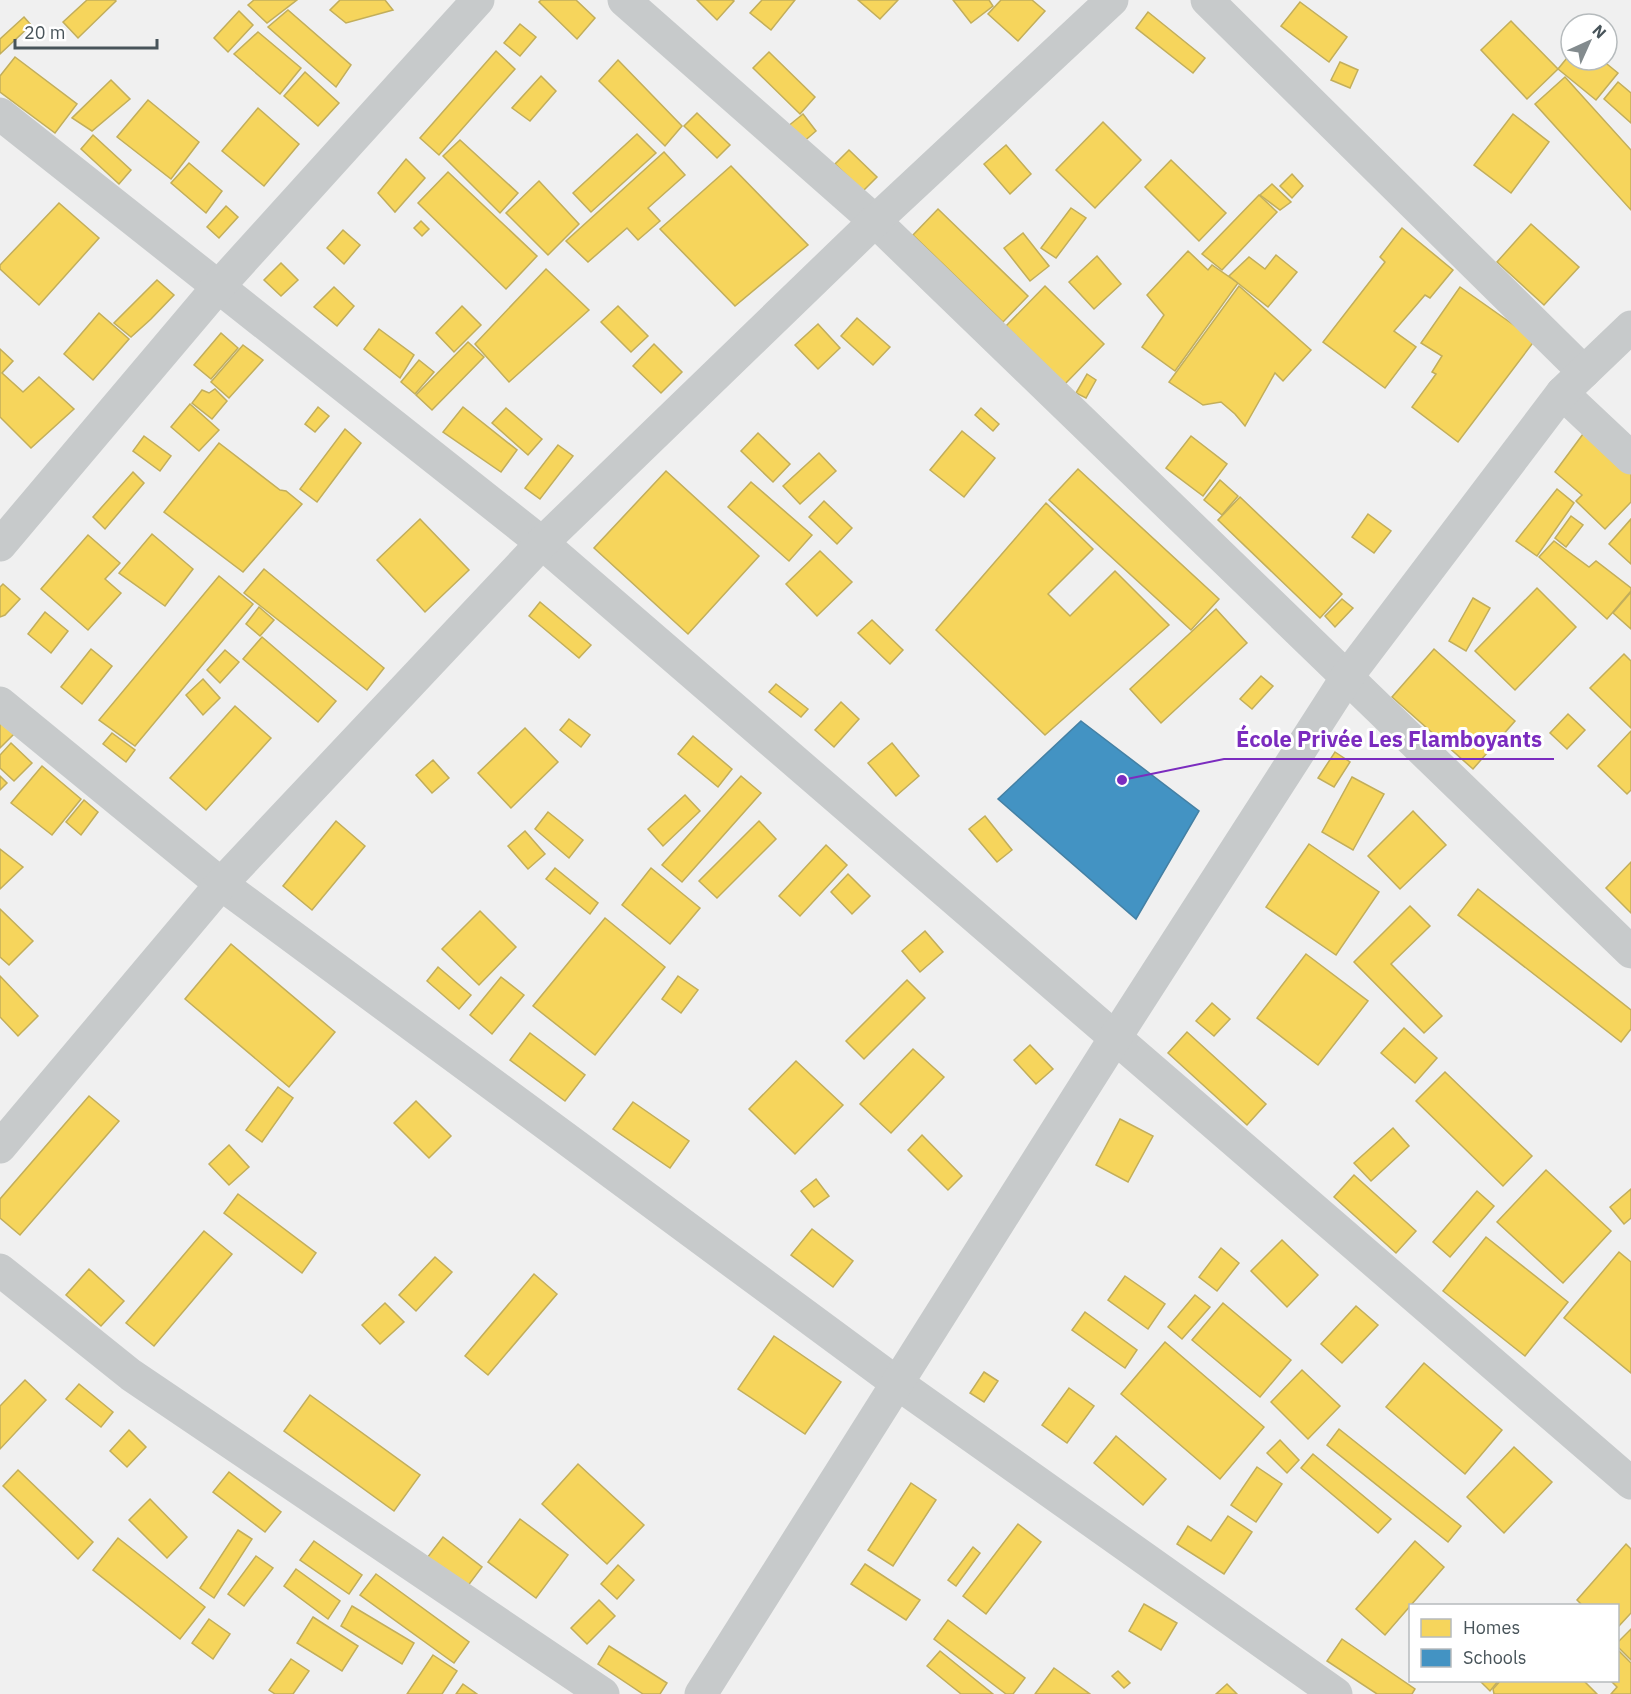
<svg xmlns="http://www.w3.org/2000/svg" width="1631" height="1694" viewBox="0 0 1631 1694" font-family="'IBM Plex Sans',sans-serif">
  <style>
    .homes { fill: #f6d55c; stroke: #c2ae5b; stroke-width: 1.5 }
    .schools { fill: #4393c3; stroke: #4480a4; stroke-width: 1.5 }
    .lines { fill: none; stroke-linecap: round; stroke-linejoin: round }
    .street { stroke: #c7cacb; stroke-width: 33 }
    .leader { fill: none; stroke: #7b2cbf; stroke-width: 2 }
    .callout-dot { fill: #7b2cbf; stroke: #fff; stroke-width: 2 }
    .callout-label { font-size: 22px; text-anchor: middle; font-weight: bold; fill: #7b2cbf; stroke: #fff; stroke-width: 6; stroke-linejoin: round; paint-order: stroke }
  </style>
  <rect width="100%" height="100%" fill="#f0f0f0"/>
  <g class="homes">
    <polygon points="87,0 115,0 116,1 78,38 63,22"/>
    <polygon points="254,0 297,0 267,23 248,5"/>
    <polygon points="340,0 385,0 393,10 346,23 330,10"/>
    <polygon points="541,0 576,0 595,18 577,39 539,2"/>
    <polygon points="697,0 732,0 734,1 717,20"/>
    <polygon points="762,0 795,0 771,30 750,13"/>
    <polygon points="858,0 898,0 880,19"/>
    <polygon points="953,0 989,0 993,6 971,23"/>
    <polygon points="1001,0 1032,0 1045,11 1018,41 988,14"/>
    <polygon points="1300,2 1347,37 1329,62 1281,26"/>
    <polygon points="288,10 351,65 336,87 268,27"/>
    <polygon points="239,11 253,25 228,52 214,38"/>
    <polygon points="1148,12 1205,58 1193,73 1136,28"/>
    <polygon points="24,17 31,25 0,54 0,39"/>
    <polygon points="1511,21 1558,69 1527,99 1481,50"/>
    <polygon points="520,24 536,37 520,56 504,43"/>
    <polygon points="258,32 301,68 280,94 234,54"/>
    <polygon points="496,51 515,69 439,155 420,138"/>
    <polygon points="769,52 815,97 800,114 753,68"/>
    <polygon points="1571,53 1571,60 1602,60 1618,73 1596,100 1558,69"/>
    <polygon points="15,57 77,104 55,133 0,92 0,76"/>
    <polygon points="618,60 682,126 665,146 599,81"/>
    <polygon points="1340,62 1358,70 1350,88 1331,80"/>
    <polygon points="305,72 339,103 318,126 284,96"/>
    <polygon points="541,76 556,91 530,121 512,108"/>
    <polygon points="1565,77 1631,150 1631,210 1535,104"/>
    <polygon points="111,80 130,99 92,131 72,118"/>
    <polygon points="1618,82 1631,93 1631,123 1604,99"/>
    <polygon points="148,100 199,142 171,179 117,137"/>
    <polygon points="258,108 299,144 264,186 222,151"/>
    <polygon points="697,113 730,145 717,158 684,126"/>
    <polygon points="803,114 816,131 801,144 787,127"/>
    <polygon points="1513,114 1549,142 1511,193 1474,165"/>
    <polygon points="1103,122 1141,160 1095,208 1056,170"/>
    <polygon points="637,134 656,153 591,212 573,193"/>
    <polygon points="93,135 131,170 119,184 81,149"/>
    <polygon points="460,140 518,193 500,213 443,156"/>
    <polygon points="1006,145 1031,174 1010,194 984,164"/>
    <polygon points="849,150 877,177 863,191 835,164"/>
    <polygon points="664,152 685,175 648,208 660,221 638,240 627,228 588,262 566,241"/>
    <polygon points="406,159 425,178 395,212 378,193"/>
    <polygon points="1171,160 1226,213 1199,241 1145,187"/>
    <polygon points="189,163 222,191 206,213 171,183"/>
    <polygon points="731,166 808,245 735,306 660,229"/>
    <polygon points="448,172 537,256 506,289 418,203"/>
    <polygon points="1292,174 1303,186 1292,198 1280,186"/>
    <polygon points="539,181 579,224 548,255 506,213"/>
    <polygon points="1272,184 1291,202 1280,210 1260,195"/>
    <polygon points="1259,195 1277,212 1222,270 1202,254"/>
    <polygon points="59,203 99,238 39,305 0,269 0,265"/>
    <polygon points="226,206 238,217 219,238 207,227"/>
    <polygon points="1071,208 1086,218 1056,258 1041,248"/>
    <polygon points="938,209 1028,296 1003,322 913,235"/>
    <polygon points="421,221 429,229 422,236 414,228"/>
    <polygon points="1531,224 1579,267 1544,305 1497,262"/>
    <polygon points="1402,228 1453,270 1430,298 1425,295 1394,331 1416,347 1385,388 1323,342 1385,262 1380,257"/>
    <polygon points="343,230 360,245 344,264 327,248"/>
    <polygon points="1023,233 1049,266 1030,281 1004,248"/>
    <polygon points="1188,251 1208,270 1212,265 1238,283 1175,371 1142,347 1164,315 1147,295"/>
    <polygon points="1276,255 1297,272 1268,307 1229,276 1249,257 1265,269"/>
    <polygon points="1097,256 1121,284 1094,309 1069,282"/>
    <polygon points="281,263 298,280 281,296 264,280"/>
    <polygon points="546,269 589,310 509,382 475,344"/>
    <polygon points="157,280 174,295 151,319 131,337 114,323"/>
    <polygon points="1045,286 1104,344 1065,384 1006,326"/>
    <polygon points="1239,286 1311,350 1283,381 1275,373 1245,426 1235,414 1221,402 1203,405 1169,382"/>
    <polygon points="334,287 354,306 337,326 314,307"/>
    <polygon points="1460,287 1535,340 1458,442 1412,407 1436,374 1432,372 1442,356 1421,343"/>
    <polygon points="462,306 481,325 454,352 436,333"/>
    <polygon points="618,306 648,336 631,352 601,322"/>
    <polygon points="99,313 129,339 93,380 64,354"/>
    <polygon points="857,318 890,347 873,365 841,336"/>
    <polygon points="818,324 840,348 818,369 795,345"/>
    <polygon points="379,329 414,355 400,378 364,349"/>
    <polygon points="221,333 238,348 211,379 194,365"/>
    <polygon points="468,342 484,357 432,410 416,395"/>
    <polygon points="654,344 682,372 661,393 633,366"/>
    <polygon points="243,345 263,360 229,398 211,382"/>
    <polygon points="0,349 13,361 2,373 23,392 39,377 74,409 31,448 0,417"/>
    <polygon points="419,360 434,372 415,394 401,382"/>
    <polygon points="1087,374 1096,380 1086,398 1076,393"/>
    <polygon points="215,389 227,401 212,419 192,403 202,390 209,393"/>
    <polygon points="190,404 219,430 199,451 171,427"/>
    <polygon points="318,407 329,416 315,432 305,424"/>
    <polygon points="463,407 517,450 501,472 443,432"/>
    <polygon points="506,408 542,439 528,455 492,423"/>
    <polygon points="981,408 999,424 993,431 975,415"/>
    <polygon points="345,429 361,443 317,502 300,489"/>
    <polygon points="1586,430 1631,473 1631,502 1605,529 1576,501 1582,495 1555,472"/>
    <polygon points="962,431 995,458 964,497 930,470"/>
    <polygon points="758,433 790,464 773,482 741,451"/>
    <polygon points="144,436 171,456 160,471 133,451"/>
    <polygon points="1191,436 1227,464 1203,496 1166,468"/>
    <polygon points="219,443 280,490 286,491 302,504 243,572 164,512"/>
    <polygon points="558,445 573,456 540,499 525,488"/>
    <polygon points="819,453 836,471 800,504 783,486"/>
    <polygon points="1078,469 1219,599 1191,630 1049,500"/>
    <polygon points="666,471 759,556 688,634 594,548"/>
    <polygon points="133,472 144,483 105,529 93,517"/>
    <polygon points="1220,480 1238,496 1222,515 1204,500"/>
    <polygon points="751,482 812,535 789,561 728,507"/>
    <polygon points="1557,489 1574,503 1537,556 1516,541"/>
    <polygon points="1240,497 1342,594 1320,618 1218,520"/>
    <polygon points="824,501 852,528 837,544 809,517"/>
    <polygon points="1046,503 1093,549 1048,594 1070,616 1115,571 1169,625 1045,735 936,630"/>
    <polygon points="1368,514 1391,531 1374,553 1352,537"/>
    <polygon points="1571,516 1583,525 1566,547 1555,538"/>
    <polygon points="420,519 469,570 425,612 377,560"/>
    <polygon points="1631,519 1631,564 1609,544"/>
    <polygon points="152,534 193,569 165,606 119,573"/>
    <polygon points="88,535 120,563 105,579 121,593 88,630 41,589"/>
    <polygon points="1554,541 1589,567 1596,561 1631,588 1631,591 1607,619 1539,557"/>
    <polygon points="820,551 852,582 817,616 786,584"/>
    <polygon points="264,569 384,668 367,690 244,593"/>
    <polygon points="219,576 253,604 135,746 99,720"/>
    <polygon points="3,584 20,599 5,615 0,617 0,587"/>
    <polygon points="1537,588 1576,627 1515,690 1475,651"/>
    <polygon points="1631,592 1631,629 1613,613"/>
    <polygon points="1473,598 1490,608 1466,651 1449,641"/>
    <polygon points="1342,599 1353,608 1335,627 1325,616"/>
    <polygon points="540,602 591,645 579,658 529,616"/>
    <polygon points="259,607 274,620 260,636 246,624"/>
    <polygon points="1216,609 1247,643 1161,723 1130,689"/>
    <polygon points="45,612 68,631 51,653 28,634"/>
    <polygon points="872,620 903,650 890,664 858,633"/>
    <polygon points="262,637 336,701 318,722 243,659"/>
    <polygon points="91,649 112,666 82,704 61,687"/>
    <polygon points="1434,649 1515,721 1473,769 1392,697"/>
    <polygon points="225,650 239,662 220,683 207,670"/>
    <polygon points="1624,654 1631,661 1631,728 1590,688"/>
    <polygon points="1261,676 1273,686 1252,709 1240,699"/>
    <polygon points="203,679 220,698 203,715 186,695"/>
    <polygon points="776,684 808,709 801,717 769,692"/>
    <polygon points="841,702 859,719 834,747 815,730"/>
    <polygon points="235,706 271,738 206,810 170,778"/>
    <polygon points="1568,714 1585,730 1567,749 1550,733"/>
    <polygon points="0,716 18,730 0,748"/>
    <polygon points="569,719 590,735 581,747 560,730"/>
    <polygon points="525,728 558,762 511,808 478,773"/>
    <polygon points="1631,731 1631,790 1627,794 1598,766"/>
    <polygon points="112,733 135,750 126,762 103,744"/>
    <polygon points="693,736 732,769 718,787 678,754"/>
    <polygon points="11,743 32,763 14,781 0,768 0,755"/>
    <polygon points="892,743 919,776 896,796 868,763"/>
    <polygon points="1335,752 1350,762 1334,787 1318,778"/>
    <polygon points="433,760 449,778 432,793 416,775"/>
    <polygon points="42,766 81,799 52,835 11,803"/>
    <polygon points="0,776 7,783 0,790"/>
    <polygon points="741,776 761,793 682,882 662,865"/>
    <polygon points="1352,777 1384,794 1353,850 1322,832"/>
    <polygon points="685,795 700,811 663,846 648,829"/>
    <polygon points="84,800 98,812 81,835 66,822"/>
    <polygon points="1413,811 1446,845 1400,889 1368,856"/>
    <polygon points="548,812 583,840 569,858 535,829"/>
    <polygon points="985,816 1012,850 997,862 969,829"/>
    <polygon points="336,821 365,846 312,910 283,886"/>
    <polygon points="759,821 776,839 717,898 699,881"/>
    <polygon points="525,831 545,854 528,869 508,846"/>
    <polygon points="1309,844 1379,892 1336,955 1266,907"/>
    <polygon points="826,845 847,865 800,916 779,896"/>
    <polygon points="0,849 23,867 0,889"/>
    <polygon points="1631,862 1631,913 1606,888"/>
    <polygon points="555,868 598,903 590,914 546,879"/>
    <polygon points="651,868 700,908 670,944 622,905"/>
    <polygon points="848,874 870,896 852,914 831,892"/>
    <polygon points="1478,889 1631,1010 1631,1029 1621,1042 1458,915"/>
    <polygon points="1410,906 1430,926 1391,964 1442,1016 1424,1033 1354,962"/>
    <polygon points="0,909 33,941 9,965 0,957"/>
    <polygon points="480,911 516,947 479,985 442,949"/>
    <polygon points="605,918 665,967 595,1055 533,1006"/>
    <polygon points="925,931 943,952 920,972 902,951"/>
    <polygon points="231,944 335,1032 289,1087 185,999"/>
    <polygon points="1306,954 1368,1001 1318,1065 1257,1018"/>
    <polygon points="438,967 471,995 459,1009 427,981"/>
    <polygon points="0,976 38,1016 18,1036 0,1017"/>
    <polygon points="678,976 698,990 681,1013 662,999"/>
    <polygon points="501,977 524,995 492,1034 470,1015"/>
    <polygon points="907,980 925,998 864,1059 846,1041"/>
    <polygon points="1212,1003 1230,1019 1214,1036 1196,1021"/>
    <polygon points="1404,1028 1437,1058 1415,1083 1381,1053"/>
    <polygon points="1187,1032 1266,1104 1247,1125 1168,1053"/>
    <polygon points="530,1033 585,1075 565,1101 510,1060"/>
    <polygon points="1030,1045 1053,1069 1036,1084 1014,1060"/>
    <polygon points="913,1049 944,1077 891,1133 860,1104"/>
    <polygon points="796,1061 843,1105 795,1154 749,1109"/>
    <polygon points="1445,1072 1532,1156 1503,1186 1416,1101"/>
    <polygon points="278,1087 293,1098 262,1142 246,1130"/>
    <polygon points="89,1096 119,1121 20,1235 0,1218 0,1199"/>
    <polygon points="416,1101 451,1136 429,1158 394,1123"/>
    <polygon points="633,1102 689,1141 670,1168 613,1129"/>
    <polygon points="1120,1119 1153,1136 1128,1182 1096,1165"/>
    <polygon points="1393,1128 1409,1146 1371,1181 1354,1163"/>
    <polygon points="922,1135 962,1176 948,1190 908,1150"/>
    <polygon points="229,1145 249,1167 229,1185 209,1164"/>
    <polygon points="1546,1170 1611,1231 1563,1283 1497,1222"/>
    <polygon points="1354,1175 1416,1231 1396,1253 1334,1197"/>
    <polygon points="816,1179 829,1196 814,1207 801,1191"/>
    <polygon points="1631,1189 1631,1218 1624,1224 1610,1207"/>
    <polygon points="1477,1191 1494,1206 1450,1257 1433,1242"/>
    <polygon points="238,1194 316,1253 302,1273 224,1213"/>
    <polygon points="812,1229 853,1261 833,1287 791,1255"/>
    <polygon points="204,1231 232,1254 154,1346 126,1323"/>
    <polygon points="1486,1237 1568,1302 1525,1356 1443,1291"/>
    <polygon points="1282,1240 1318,1275 1287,1307 1251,1271"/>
    <polygon points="1221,1248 1239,1263 1217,1291 1199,1277"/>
    <polygon points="1619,1252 1631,1262 1631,1373 1564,1318"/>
    <polygon points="435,1257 452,1272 416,1311 399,1295"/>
    <polygon points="89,1269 124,1301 101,1326 66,1295"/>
    <polygon points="534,1274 557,1294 488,1375 465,1356"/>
    <polygon points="1125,1276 1165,1304 1148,1329 1108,1300"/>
    <polygon points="1195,1295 1210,1307 1182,1339 1168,1327"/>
    <polygon points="385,1303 404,1322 380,1344 362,1325"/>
    <polygon points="1223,1303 1291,1360 1260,1397 1192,1340"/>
    <polygon points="1356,1306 1378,1325 1342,1363 1321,1344"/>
    <polygon points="1085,1312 1137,1350 1125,1368 1072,1330"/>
    <polygon points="774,1336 841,1382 805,1434 738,1389"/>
    <polygon points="1165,1342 1264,1427 1220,1479 1121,1394"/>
    <polygon points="1424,1363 1502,1430 1465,1474 1386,1407"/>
    <polygon points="1302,1370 1340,1406 1308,1439 1271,1402"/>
    <polygon points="984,1372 998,1381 984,1402 970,1393"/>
    <polygon points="25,1380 46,1400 0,1449 0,1406"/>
    <polygon points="79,1384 113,1412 101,1427 66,1399"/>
    <polygon points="1069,1388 1094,1406 1067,1443 1042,1425"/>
    <polygon points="310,1395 420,1475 394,1511 284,1431"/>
    <polygon points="1339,1429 1461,1526 1448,1542 1327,1445"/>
    <polygon points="129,1430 146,1447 127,1467 110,1451"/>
    <polygon points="1116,1436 1166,1479 1143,1505 1094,1463"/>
    <polygon points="1280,1440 1299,1460 1287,1473 1267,1453"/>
    <polygon points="1514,1447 1552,1482 1504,1533 1467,1497"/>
    <polygon points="1313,1454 1391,1519 1378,1533 1301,1468"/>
    <polygon points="578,1464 644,1525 607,1564 542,1504"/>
    <polygon points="1257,1467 1282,1484 1256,1522 1231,1505"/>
    <polygon points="18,1470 93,1542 78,1559 3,1486"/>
    <polygon points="229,1472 281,1512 265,1532 213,1492"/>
    <polygon points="911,1483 936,1500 893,1566 868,1550"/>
    <polygon points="150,1499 187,1537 167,1558 129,1520"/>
    <polygon points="1228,1516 1252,1532 1224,1574 1177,1544 1188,1526 1211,1541"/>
    <polygon points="520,1519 568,1555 536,1598 488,1562"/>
    <polygon points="1018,1524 1041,1542 986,1614 963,1596"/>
    <polygon points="238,1530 252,1539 214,1598 200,1588"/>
    <polygon points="443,1537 482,1567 467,1587 427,1558"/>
    <polygon points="118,1538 205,1607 180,1639 93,1570"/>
    <polygon points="314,1541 362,1575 349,1594 300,1560"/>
    <polygon points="1415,1541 1444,1567 1385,1635 1356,1609"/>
    <polygon points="1626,1544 1631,1549 1631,1613 1618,1627 1618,1606 1583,1606 1577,1600"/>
    <polygon points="973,1547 980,1553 956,1586 948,1580"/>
    <polygon points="256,1556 273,1568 244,1606 228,1594"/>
    <polygon points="865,1564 920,1600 906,1620 851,1584"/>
    <polygon points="618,1565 634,1580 617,1599 601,1584"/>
    <polygon points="296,1569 340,1601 328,1619 284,1586"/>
    <polygon points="376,1574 469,1642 454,1663 360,1595"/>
    <polygon points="599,1600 615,1616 587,1644 571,1628"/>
    <polygon points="1144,1604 1177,1623 1161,1650 1129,1631"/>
    <polygon points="352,1606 414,1643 402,1664 341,1626"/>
    <polygon points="313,1617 358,1646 342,1671 297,1643"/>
    <polygon points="209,1619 230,1634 213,1659 192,1643"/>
    <polygon points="948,1620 1025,1678 1013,1694 1006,1694 934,1639"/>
    <polygon points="1631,1629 1631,1660 1618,1647 1618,1642"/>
    <polygon points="1342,1639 1415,1689 1412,1694 1377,1694 1327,1661"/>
    <polygon points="609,1646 667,1683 660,1694 643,1694 598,1664"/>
    <polygon points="1618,1650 1631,1663 1631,1694 1611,1694 1617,1687 1610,1680 1618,1680"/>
    <polygon points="940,1651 993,1694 961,1694 927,1666"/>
    <polygon points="433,1655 457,1671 442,1694 407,1694"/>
    <polygon points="291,1659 309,1671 293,1694 275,1694 269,1690"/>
    <polygon points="1054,1668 1090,1694 1035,1694"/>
    <polygon points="1118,1671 1130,1683 1124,1688 1112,1676"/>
    <polygon points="1479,1680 1499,1680 1490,1691"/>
    <polygon points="1501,1680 1583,1680 1597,1694 1494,1694 1493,1689"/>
    <polygon points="463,1684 477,1694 456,1694"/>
    <polygon points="1227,1684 1237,1694 1216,1694"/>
  </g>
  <polygon class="schools" points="1081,721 1199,811 1136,919 998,799"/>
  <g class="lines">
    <g class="street">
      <polyline points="624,0 875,221 1631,952"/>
      <polyline points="1207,0 1584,372"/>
      <polyline points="0,114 542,543 1631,1483"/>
      <polyline points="1562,393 1631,458"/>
      <polyline points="0,545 218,287 478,0"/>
      <polyline points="0,703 221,884 897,1383 1336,1694"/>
      <polyline points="0,1147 221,884 542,543 875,221 1112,0"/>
      <polyline points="0,1270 131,1375 603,1694"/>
      <polyline points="701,1694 1115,1038 1347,677 1562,393 1631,327"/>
    </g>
  </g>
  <path class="leader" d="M1122 780L1224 759H1554"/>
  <circle class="callout-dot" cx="1122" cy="780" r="6"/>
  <g class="callout-label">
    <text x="1389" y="747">École Privée Les Flamboyants</text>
  </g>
  <rect x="1409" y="1604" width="210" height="78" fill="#ffffff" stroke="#b6bbbd" stroke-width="1.5"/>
  <rect x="1421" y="1619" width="30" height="18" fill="#f6d55c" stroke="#b6bbbd" stroke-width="1.5"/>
  <text x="1463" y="1634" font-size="18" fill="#48545a">Homes</text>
  <rect x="1421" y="1649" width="30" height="18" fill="#4393c3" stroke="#b6bbbd" stroke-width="1.5"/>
  <text x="1463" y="1664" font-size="18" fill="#48545a">Schools</text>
  <g transform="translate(1589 42) rotate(45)"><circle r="28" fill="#ffffff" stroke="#b6bbbd" stroke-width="1.5"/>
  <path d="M0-4.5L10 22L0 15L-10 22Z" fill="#838b8e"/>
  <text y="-9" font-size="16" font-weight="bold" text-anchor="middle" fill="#48545a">N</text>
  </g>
  <path d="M15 39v9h142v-9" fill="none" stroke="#48545a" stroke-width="3"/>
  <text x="24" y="39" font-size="18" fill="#48545a" stroke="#ffffff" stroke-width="4.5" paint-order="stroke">20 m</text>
</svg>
